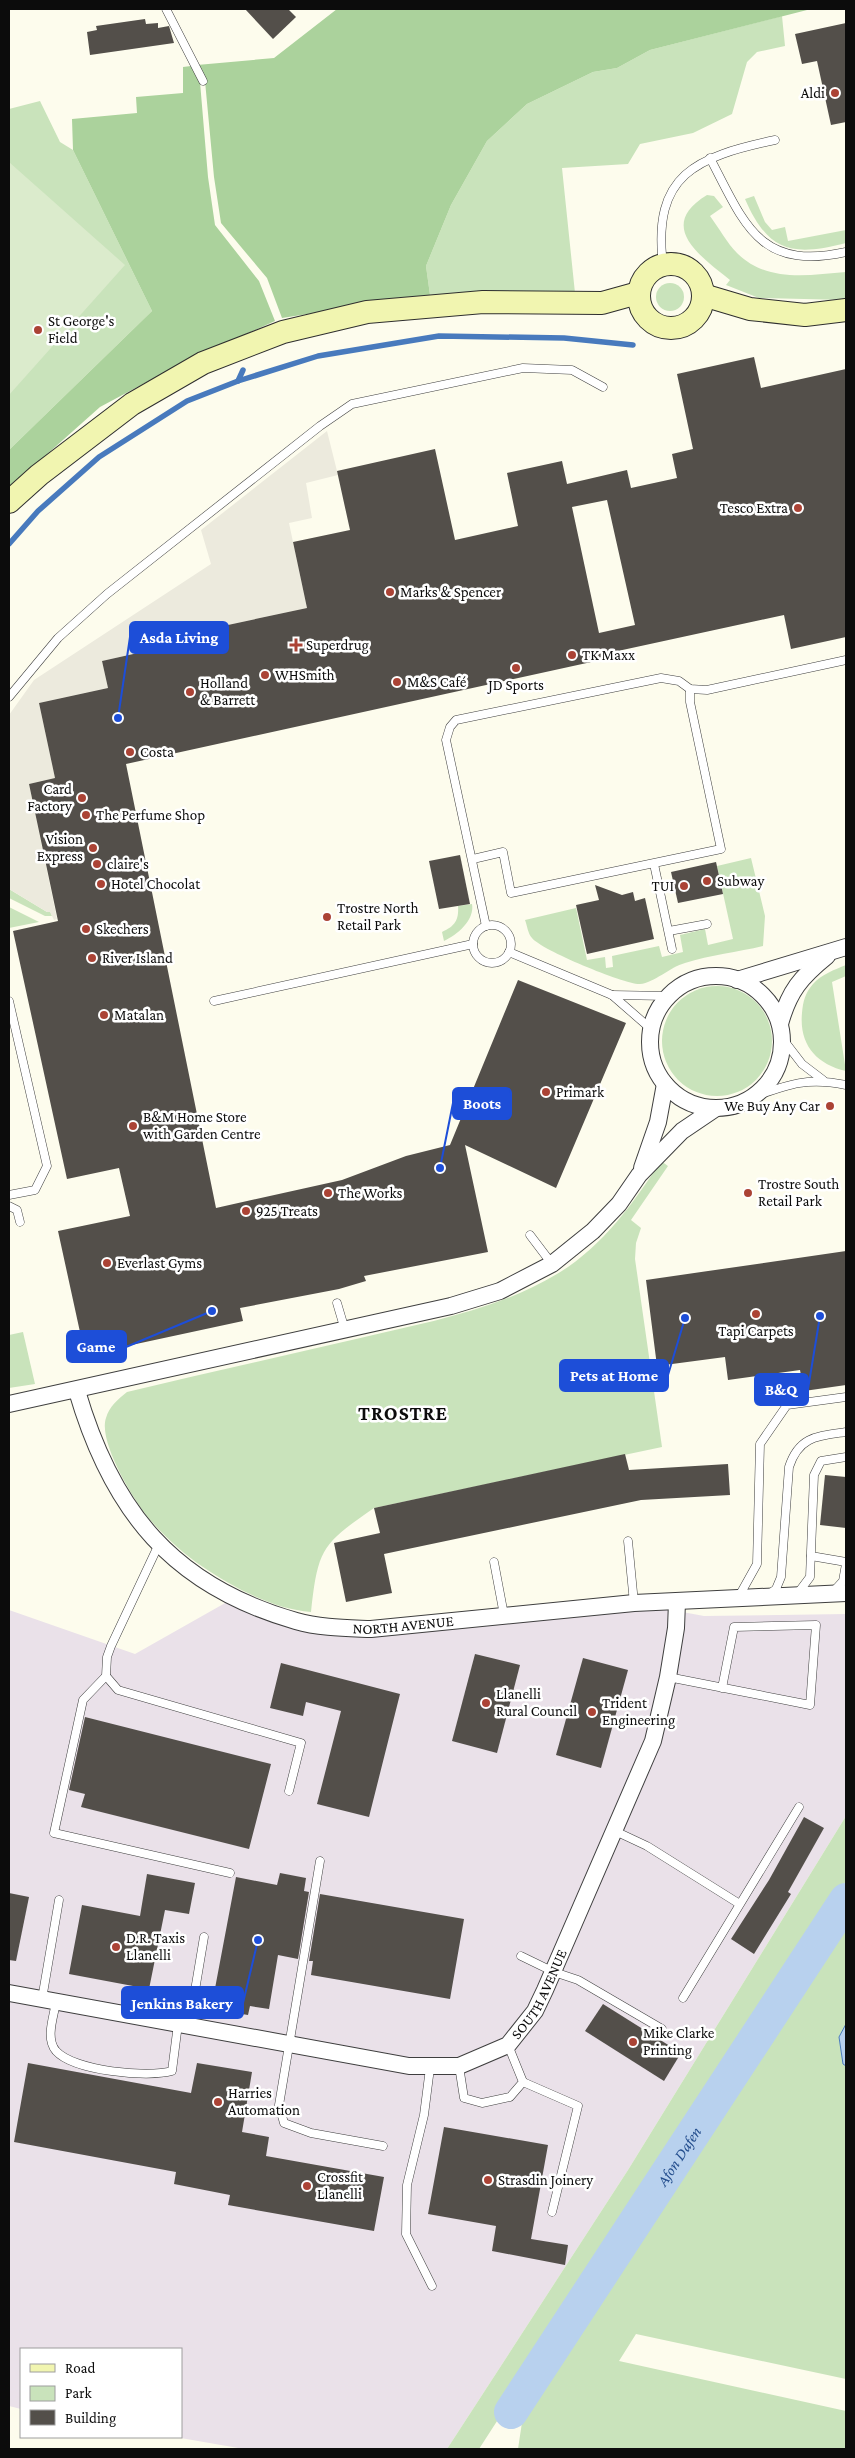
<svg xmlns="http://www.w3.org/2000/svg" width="855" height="2458" viewBox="0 0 855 2458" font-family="'Crimson Pro',serif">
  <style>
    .industrial { fill: #eae1e9 }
    .green { fill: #c9e3bb }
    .forest { fill: #abd29c }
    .pitch { fill: #dbebcc }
    .plaza { fill: #eceadd }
    .water { fill: #b8d1ee; stroke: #487abd }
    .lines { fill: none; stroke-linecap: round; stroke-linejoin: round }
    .stream { stroke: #487abd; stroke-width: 5.5 }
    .river { stroke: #b8d1ee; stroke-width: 34 }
    .building { fill: #534f4a; fill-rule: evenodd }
    .service-casing { stroke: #3f3f3f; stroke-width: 9 }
    .minor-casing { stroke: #3f3f3f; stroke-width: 18 }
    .secondary-casing { stroke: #2e2e2e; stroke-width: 24 }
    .service { stroke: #fff; stroke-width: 8 }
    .minor { stroke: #fff; stroke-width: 16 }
    .secondary { stroke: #f1f5b0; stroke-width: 22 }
    .poi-dot { fill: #ab4335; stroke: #fff; stroke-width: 2 }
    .labels { text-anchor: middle; stroke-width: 5; stroke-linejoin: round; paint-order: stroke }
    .poi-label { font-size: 15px; fill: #0c0c0c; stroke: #fff; text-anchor: start }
    .street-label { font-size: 15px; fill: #0c0c0c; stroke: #fff }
    .water-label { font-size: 16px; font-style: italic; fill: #254f8e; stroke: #fff }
    .district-label { font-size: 20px; font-weight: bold; letter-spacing: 1px; fill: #0c0c0c; stroke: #fff }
    .leader { fill: none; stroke: #1d4ed8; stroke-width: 2 }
    .callout-dot { fill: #1d4ed8; stroke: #fff; stroke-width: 2 }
    .callout { fill: #1d4ed8; stroke: #1d4ed8; stroke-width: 2 }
    .callout-label { font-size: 16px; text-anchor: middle; font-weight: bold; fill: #fff }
  </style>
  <rect width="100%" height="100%" fill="#fdfced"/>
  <polygon class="industrial" points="234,1598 334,1627 634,1603 704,1616 846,1614 846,1816 628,2170 447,2449 244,2449 175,2437 181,2437 181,2349 21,2349 21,2409 9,2406 9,1610 135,1654"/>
  <g class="green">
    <polygon points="782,16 785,46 757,52 747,62 732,114 693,133 640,144 628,164 562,168 575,293 430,295 426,266 451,205 487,141 527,104 593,72 617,68 650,50"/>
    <polygon points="40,101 60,142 73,150 152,311 9,450 9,109"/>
    <path d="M707,195l7,1 9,11 -13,9c9,12 17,27 27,37 30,30 71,22 109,19v28l-87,-2 -33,-13 4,-5c-30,-24 -74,-54 -23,-85z"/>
    <path d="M754,196l11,26 7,8 13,-3 3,14 58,-11v13c-54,14 -78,9 -101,-44z"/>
    <circle cx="670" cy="297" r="14"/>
    <path d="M751,858l14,58 -2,30c-25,6 -53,9 -78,17 -15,4 -31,20 -45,21 -14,1 -99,-34 -108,-46 -4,-4 -5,-13 -7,-18l51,-12 11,52 18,-3 1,11 7,-1 -1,-11 47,-10 3,11 21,-5 -3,-17 25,-6 3,16 25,-6 -16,-73z"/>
    <polygon points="9,889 47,912 50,911 52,916 45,916 9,898"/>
    <path d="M472,904c3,16 -15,31 -28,37l-2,-9c13,-6 17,-12 16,-26z"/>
    <polygon points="9,907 39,922 9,928"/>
    <path d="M846,965v11l-14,6 14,89c-30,-7 -47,-27 -44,-58 1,-11 3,-20 11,-29 9,-10 21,-14 33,-19z"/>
    <circle cx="717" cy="1041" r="55"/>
    <path d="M661,1161l7,5 -37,54 10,8 -5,15 -1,16 27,188 -288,61c-52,36 -56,40 -63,104 -37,-3 -77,-24 -108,-45 -21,-14 -41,-33 -57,-52 -14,-18 -48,-74 -40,-97 3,-11 12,-19 21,-26 76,-18 152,-35 229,-53 68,-16 139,-28 201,-65 44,-26 76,-70 104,-113z"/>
    <polygon points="23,1332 35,1384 9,1388 9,1335"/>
    <polygon points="846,1816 846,1881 479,2449 447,2449 628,2170"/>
    <polygon points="846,1909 846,2024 839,2037 843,2064 846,2066 846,2379 636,2334 619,2361 846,2411 846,2449 518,2449 524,2409 562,2342"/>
  </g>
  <g class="forest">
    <polygon points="337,9 811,9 650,50 617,68 593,72 527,104 487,141 451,205 426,266 430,295 282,318 267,278 221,223 214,177 205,81 197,65 274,58"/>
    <polygon points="191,66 200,82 208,177 215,225 259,281 275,321 184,362 100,407 9,488 9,450 152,311 73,150 72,119 137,113 136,97 183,93 183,67"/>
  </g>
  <polygon class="pitch" points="9,162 125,265 9,395"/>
  <polygon class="plaza" points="327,431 338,475 306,483 312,518 289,523 307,608 167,638 169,646 102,661 108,688 39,703 55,778 29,784 57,919 54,920 50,912 47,912 9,889 9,715 34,680 211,564 201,530"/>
  <polygon class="water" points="846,2024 846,2066 843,2064 839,2037"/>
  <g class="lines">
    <g class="stream">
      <polyline points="238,381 243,370"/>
      <polyline points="9,544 38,511 99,457 187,401 238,381 318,356 439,336 564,338 633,345"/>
    </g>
    <path class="river" id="s1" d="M511,2412l335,-512"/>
  </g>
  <g class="building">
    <polygon points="245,9 288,9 296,17 273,39"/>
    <polygon points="145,19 146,24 158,23 158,28 169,26 174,43 90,55 87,32 97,30 96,26"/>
    <polygon points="846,23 846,122 831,125 817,61 802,64 795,34"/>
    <path d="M754,357l7,31 85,-19v268l-55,12 -7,-34 -180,39 1,5 -479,105 90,444 126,-28 64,-24 44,-11 68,-165 108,43 -70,165 -91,-43 23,107 -124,24 2,5 -27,8 -99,19 3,13 -158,34 -27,-124 72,-15 -11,-48 -52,11 -54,-248 45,-10 -29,-137 26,-6 -16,-75 69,-15 -6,-27 67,-15 -2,-8 140,-30 -14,-66 57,-12 -13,-59 98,-22 20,91 63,-14 -11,-53 55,-12 5,23 60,-14 4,18 46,-10 -5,-24 21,-5 -16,-75zM607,500l28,125 -36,8 -27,-126z"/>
    <polygon points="460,855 470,904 439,909 429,861"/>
    <polygon points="716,862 723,894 678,903 671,872"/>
    <polygon points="595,885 622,895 633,892 635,901 645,898 654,939 587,954 576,905 599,900"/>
    <polygon points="846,1251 846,1385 804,1391 800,1370 728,1380 725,1357 657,1366 646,1280"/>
    <polygon points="625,1454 629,1470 728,1464 730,1495 641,1500 384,1554 392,1593 346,1602 334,1543 380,1533 374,1508"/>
    <polygon points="825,1475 846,1477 846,1528 820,1525"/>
    <polygon points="475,1654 520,1665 497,1753 452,1741"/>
    <polygon points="583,1658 628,1670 601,1768 556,1755"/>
    <polygon points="281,1663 400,1694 369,1817 317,1804 341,1711 306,1702 303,1716 270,1708"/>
    <polygon points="85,1717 271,1764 249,1849 81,1807 85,1794 69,1790"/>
    <polygon points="804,1817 824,1828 788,1892 791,1894 754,1954 731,1939 769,1880"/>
    <polygon points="280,1873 306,1878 304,1891 309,1892 298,1959 278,1955 269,2009 250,2006 248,2015 230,2012 232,2003 213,1999 236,1877 277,1885"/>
    <polygon points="147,1874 195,1883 189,1914 165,1910 149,1989 69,1974 82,1905 140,1916"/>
    <polygon points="9,1893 29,1897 16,1961 9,1960"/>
    <polygon points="320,1894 464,1919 450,1999 311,1975 313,1961 309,1961"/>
    <polygon points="603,2004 681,2053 664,2081 585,2031"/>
    <polygon points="28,2063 191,2093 197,2063 252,2072 242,2132 269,2137 266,2156 384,2177 374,2231 228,2205 230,2195 174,2184 176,2172 14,2142"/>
    <polygon points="444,2127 548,2145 531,2239 568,2245 565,2265 492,2251 496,2226 428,2214"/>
  </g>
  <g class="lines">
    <defs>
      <g id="service">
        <polyline points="166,9 203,81"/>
        <path d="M710,158c35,67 49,113 136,94"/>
        <path d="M663,265c-11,-91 33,-108 112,-125"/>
        <polyline points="9,697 58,638 107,594 320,426 352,404 523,368 572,370 603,387"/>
        <polyline points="473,859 503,852 511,893 721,849 690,702 690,689"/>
        <polyline points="654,864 672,949"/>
        <circle cx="492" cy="944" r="19"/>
        <polyline points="486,926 446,740 450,727 456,720 661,678 679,681 690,689 707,690 846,660"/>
        <polyline points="669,931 707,924"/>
        <polyline points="509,952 612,995 651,1029"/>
        <polyline points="612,995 669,996"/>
        <polyline points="9,1001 47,1166 35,1190 9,1195"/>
        <polyline points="214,1001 473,944"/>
        <polyline points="782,1038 802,1064 823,1080"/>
        <path d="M753,1097c36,-13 55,-20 93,-12"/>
        <polyline points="9,1206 17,1210 20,1222"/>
        <polyline points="530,1235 552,1264"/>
        <polyline points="337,1303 345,1330"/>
        <polyline points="628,1541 634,1603"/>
        <polyline points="159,1544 111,1646 107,1657 106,1676 83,1700 54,1833 230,1873"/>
        <polyline points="811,1556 846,1562"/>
        <polyline points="494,1562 504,1615"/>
        <polyline points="833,1592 843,1581 846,1564"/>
        <polyline points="798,1593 810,1577 814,1475 821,1461 846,1457"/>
        <path d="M768,1595l8,-6 5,-12 8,-110c10,-31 29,-31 57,-35"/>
        <polyline points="738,1598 757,1564 760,1444 787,1405 846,1397"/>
        <polyline points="106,1676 118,1690 301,1743 289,1791"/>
        <polyline points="668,1677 810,1705 816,1625 734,1627 722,1688"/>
        <polyline points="615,1831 647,1846 738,1903"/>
        <polyline points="320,1861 279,2105 284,2123 311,2133 383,2146"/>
        <polyline points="521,1956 554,1972 578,1980 662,2029"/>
        <polyline points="683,1998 799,1807"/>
        <polyline points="42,1999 59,1900"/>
        <path d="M56,2002c-2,14 -11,36 0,49 18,20 92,27 116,20l6,-47"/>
        <polyline points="189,2026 204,1937"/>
        <polyline points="459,2066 464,2098 482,2103 510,2097 523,2082 508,2045"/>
        <polyline points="430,2068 424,2115 407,2185 406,2234 432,2286"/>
        <polyline points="523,2082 578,2106 552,2212"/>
      </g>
      <g id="minor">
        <circle cx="716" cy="1042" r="66"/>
        <polyline points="737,980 846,947"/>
        <path d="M780,1024c9,-33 21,-47 47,-68"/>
        <polyline points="642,1168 658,1122 665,1084"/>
        <path id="s2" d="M77,1391c35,120 96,195 219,230 24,7 51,7 75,8l263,-26 212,-10"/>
        <polyline points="9,1404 451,1306 500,1291 552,1264 593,1231 619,1204 639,1175 682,1131 716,1108"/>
        <path id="s3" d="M9,1993l400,73h50l49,-21 27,-34 10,-21 108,-249 15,-64 8,-49 1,-26"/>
      </g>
      <g id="secondary">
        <circle cx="671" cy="296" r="32"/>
        <polyline points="703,295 750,309 805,315 846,310"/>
        <polyline points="9,502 39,475 132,404 203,363 283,332 367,312 483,302 602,303 638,293"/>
      </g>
    </defs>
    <use href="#service" class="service-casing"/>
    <use href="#minor" class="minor-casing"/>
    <use href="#secondary" class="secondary-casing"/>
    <use href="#service" class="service"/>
    <use href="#minor" class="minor"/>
    <use href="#secondary" class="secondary"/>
  </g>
  <g class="poi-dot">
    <circle cx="835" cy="93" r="5"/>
    <circle cx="38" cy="330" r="5"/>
    <circle cx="798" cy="508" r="5"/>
    <circle cx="390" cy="592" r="5"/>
    <path d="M293.5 637.5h5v5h5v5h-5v5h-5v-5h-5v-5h5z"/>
    <circle cx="572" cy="655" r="5"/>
    <circle cx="516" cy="668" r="5"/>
    <circle cx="265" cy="675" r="5"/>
    <circle cx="397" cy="682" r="5"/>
    <circle cx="190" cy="692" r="5"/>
    <circle cx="130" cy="752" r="5"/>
    <circle cx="82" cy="798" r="5"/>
    <circle cx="86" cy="815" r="5"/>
    <circle cx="93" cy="848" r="5"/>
    <circle cx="97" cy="864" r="5"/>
    <circle cx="707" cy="881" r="5"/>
    <circle cx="101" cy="884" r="5"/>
    <circle cx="684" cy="886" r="5"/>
    <circle cx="327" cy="917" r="5"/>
    <circle cx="86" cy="929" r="5"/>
    <circle cx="92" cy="958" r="5"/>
    <circle cx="104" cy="1015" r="5"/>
    <circle cx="546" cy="1092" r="5"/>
    <circle cx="830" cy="1106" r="5"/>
    <circle cx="133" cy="1126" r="5"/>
    <circle cx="328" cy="1193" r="5"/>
    <circle cx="748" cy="1193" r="5"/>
    <circle cx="246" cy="1211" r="5"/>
    <circle cx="107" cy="1263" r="5"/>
    <circle cx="756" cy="1314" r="5"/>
    <circle cx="486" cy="1703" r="5"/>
    <circle cx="592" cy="1712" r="5"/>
    <circle cx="116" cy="1947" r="5"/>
    <circle cx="633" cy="2042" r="5"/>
    <circle cx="218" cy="2102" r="5"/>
    <circle cx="488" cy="2180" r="5"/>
    <circle cx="307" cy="2186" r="5"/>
  </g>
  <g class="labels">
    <g class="poi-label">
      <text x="825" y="98" text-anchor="end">Aldi</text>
      <text x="48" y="326">St George's<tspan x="48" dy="17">Field</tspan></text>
      <text x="788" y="513" text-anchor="end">Tesco Extra</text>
      <text x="400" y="597">Marks &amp; Spencer</text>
      <text x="306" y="650">Superdrug</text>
      <text x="582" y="660">TK Maxx</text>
      <text x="275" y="680">WHSmith</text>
      <text x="407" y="687">M&amp;S Café</text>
      <text x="200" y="688">Holland<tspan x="200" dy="17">&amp; Barrett</tspan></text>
      <text x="516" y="690" text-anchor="middle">JD Sports</text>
      <text x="140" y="757">Costa</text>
      <text x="72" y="794" text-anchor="end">Card<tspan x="72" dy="17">Factory</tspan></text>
      <text x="96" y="820">The Perfume Shop</text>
      <text x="83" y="844" text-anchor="end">Vision<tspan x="83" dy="17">Express</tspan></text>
      <text x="107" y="869">claire's</text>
      <text x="717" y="886">Subway</text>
      <text x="111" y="889">Hotel Chocolat</text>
      <text x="674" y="891" text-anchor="end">TUI</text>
      <text x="337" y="913">Trostre North<tspan x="337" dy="17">Retail Park</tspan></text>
      <text x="96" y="934">Skechers</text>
      <text x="102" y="963">River Island</text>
      <text x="114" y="1020">Matalan</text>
      <text x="556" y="1097">Primark</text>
      <text x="820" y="1111" text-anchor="end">We Buy Any Car</text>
      <text x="143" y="1122">B&amp;M Home Store<tspan x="143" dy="17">with Garden Centre</tspan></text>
      <text x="758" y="1189">Trostre South<tspan x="758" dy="17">Retail Park</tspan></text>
      <text x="338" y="1198">The Works</text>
      <text x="256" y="1216">925 Treats</text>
      <text x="117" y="1268">Everlast Gyms</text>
      <text x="756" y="1336" text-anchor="middle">Tapi Carpets</text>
      <text x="496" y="1699">Llanelli<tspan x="496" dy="17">Rural Council</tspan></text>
      <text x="602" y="1708">Trident<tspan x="602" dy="17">Engineering</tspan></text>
      <text x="126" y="1943">D.R. Taxis<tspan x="126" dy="17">Llanelli</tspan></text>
      <text x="643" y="2038">Mike Clarke<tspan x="643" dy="17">Printing</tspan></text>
      <text x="228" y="2098">Harries<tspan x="228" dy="17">Automation</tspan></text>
      <text x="317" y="2182">Crossfit<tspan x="317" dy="17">Llanelli</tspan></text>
      <text x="498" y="2185">Strasdin Joinery</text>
    </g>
    <g class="street-label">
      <text dy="5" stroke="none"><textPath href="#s2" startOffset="442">NORTH AVENUE</textPath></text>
      <text dy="5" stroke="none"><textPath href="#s3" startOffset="570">SOUTH AVENUE</textPath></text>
    </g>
    <g class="water-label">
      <text dy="6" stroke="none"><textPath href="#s1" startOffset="306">Afon Dafen</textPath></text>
    </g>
    <g class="district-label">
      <text x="403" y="1420">TROSTRE</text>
    </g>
  </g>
  <path class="leader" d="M118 718L130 637M440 1168L453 1103M212 1311L126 1347M685 1318L668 1375M820 1316L808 1389M258 1940L243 2003"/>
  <g class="callout-dot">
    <circle cx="118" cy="718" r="5"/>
    <circle cx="440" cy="1168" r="5"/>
    <circle cx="212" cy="1311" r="5"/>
    <circle cx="685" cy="1318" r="5"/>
    <circle cx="820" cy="1316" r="5"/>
    <circle cx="258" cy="1940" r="5"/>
  </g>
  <g class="callout">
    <rect x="130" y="622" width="98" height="31" rx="5"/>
    <rect x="453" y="1088" width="58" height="31" rx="5"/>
    <rect x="67" y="1331" width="59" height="31" rx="5"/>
    <rect x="560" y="1360" width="108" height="31" rx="5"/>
    <rect x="755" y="1374" width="53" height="31" rx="5"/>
    <rect x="122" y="1987" width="121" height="31" rx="5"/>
  </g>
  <g class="callout-label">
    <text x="179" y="643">Asda Living</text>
    <text x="482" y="1109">Boots</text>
    <text x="96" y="1352">Game</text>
    <text x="614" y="1381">Pets at Home</text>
    <text x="781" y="1395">B&amp;Q</text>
    <text x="182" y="2009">Jenkins Bakery</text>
  </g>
  <rect width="855" height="2458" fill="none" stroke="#0c0c0c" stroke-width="20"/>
  <rect x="20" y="2348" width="162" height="90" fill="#ffffff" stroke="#9e9e9e"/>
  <rect x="30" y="2364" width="25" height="8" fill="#f1f5b0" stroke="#9e9e9e"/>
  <text x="65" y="2373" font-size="15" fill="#0c0c0c">Road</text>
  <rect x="30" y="2386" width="25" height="15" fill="#c9e3bb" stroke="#9e9e9e"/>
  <text x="65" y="2398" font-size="15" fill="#0c0c0c">Park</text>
  <rect x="30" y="2410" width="25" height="15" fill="#534f4a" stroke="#9e9e9e"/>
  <text x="65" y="2423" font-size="15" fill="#0c0c0c">Building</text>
</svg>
